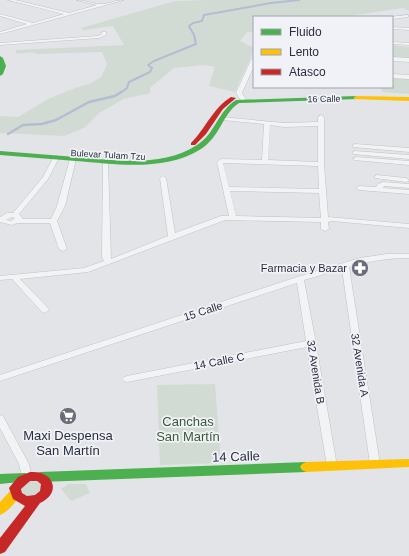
<svg xmlns="http://www.w3.org/2000/svg" width="409" height="556" viewBox="0 0 409 556" font-family="Arial,sans-serif">
  <style>
    .green { fill: #d2dbd3 }
    .lines { fill: none; stroke-linecap: round; stroke-linejoin: round }
    .stream-far1 { stroke: #b3bdd1; stroke-width: 2 }
    .stream { stroke: #b3bdd1; stroke-width: 2.5 }
    .street-casing { stroke: #c1c2c5; stroke-width: 1 }
    .street { fill: #f2f3f5; fill-rule: evenodd }
    .fast { fill: #4caf50; fill-rule: evenodd }
    .slow { fill: #ffc107; fill-rule: evenodd }
    .jam { fill: #c62828; fill-rule: evenodd }
    .labels { text-anchor: middle; stroke-width: 3.5; stroke-linejoin: round; paint-order: stroke }
    .far-street-label { font-size: 9px; fill: #2a2f40; stroke: #f1f2f7 }
    .poi-label { font-size: 11px; fill: #2a2f40; stroke: #f1f2f7; text-anchor: end }
    .street-label { font-size: 11px; fill: #2a2f40; stroke: #f1f2f7 }
    .near-park-label { font-size: 13px; fill: #3a5b38; stroke: #f1f2f7 }
    .near-poi-label { font-size: 13px; fill: #2a2f40; stroke: #f1f2f7 }
    .near-street-label { font-size: 13px; fill: #2a2f40; stroke: #f1f2f7 }
  </style>
  <rect width="100%" height="100%" fill="#e3e4e7"/>
  <g class="green">
    <path d="M207,0h202v11l-6,-3 -60,9h-89v15h-7l-7,9 14,7v2l-19,42 -26,-6 6,-19 -11,-2 -30,3 -24,20 1,5 -27,6 -25,14 -15,15 -20,8 -64,-3v-17l18,1 30,-18 27,-11 14,-4 12,-7 6,-13 -5,-12 -64,2c-10,-4 -13,1 -23,-1l1,-1v-2l108,-5 -11,-19 -29,4 -3,-2 94,-27z"/>
    <polygon points="392,45 409,47 409,59 392,58"/>
    <polygon points="392,77 409,78 409,94 382,92 381,87 392,87"/>
    <polygon points="215,384 221,463 160,465 157,385"/>
    <polygon points="26,481 43,483 39,495 24,496 21,486"/>
    <polygon points="68,484 86,484 90,493 71,501 61,489"/>
  </g>
  <g class="lines">
    <polyline class="stream-far1" points="120,93 127,88 129,82 150,72 152,68 148,65 154,61 196,44 194,35 189,26 193,23 202,21 204,15 271,3 299,0"/>
    <polyline class="stream" points="8,134 23,125 42,124 56,120 89,102 115,96 121,92"/>
    <defs>
      <g id="street">
        <path d="M8,0h7l54,13 28,-8 -21,-5c9,0 17,4 26,4 7,0 14,-4 22,-4l-124,34v-2l27,-8 -27,-8v-2l33,9 31,-9z"/>
        <polygon points="408,15 408,17 392,19 392,17 390,17"/>
        <polygon points="392,27 409,28 409,30 392,29"/>
        <polygon points="102,32 106,32 106,35 99,38 0,45 0,43 98,36 102,34"/>
        <polygon points="392,42 409,43 409,45 392,44"/>
        <polygon points="392,57 409,58 409,62 392,61"/>
        <polygon points="254,58 254,66 242,93 247,101 242,102 236,93 251,60"/>
        <polygon points="392,74 409,75 409,79 392,78"/>
        <path d="M321,115l3,2v47l4,53 81,7v4l-77,-7 -4,1 1,7 -4,2 -4,-2v-7l-96,-2 -137,52 -68,7 28,29 1,2 -4,3 -3,-1 -30,-33 -12,1v-4l84,-8 20,-7 -2,-4 1,-96 2,-1 3,2 3,97 57,-23 -8,-58 1,-1 2,-1 3,2 9,55 46,-17h8l-12,-54 4,-3 41,1 2,-36 -41,-4 -2,-1v-2l63,6 34,-1v-5zM270,125l14,2 34,-1v36l-50,-2zM223,163l95,3 1,23 -90,-2zM230,191l89,2 2,25 -85,-2z"/>
        <polygon points="355,144 409,148 409,152 353,147 353,145"/>
        <polygon points="355,151 409,155 409,159 353,154 353,152"/>
        <path d="M56,156l3,2 -11,21 -29,35 4,5h28l6,-13 13,-47 1,-1h4l1,1 -11,47 -8,15 10,28 -4,2 -4,-2 -9,-26h-33l-5,2 -12,-3v-5l7,-4h6l30,-36 10,-19zM11,217l4,1 -4,3 -5,-1z"/>
        <polygon points="356,157 409,161 409,165 354,160 353,159"/>
        <polygon points="377,175 406,178 408,179 409,181 406,182 375,178 375,176"/>
        <polygon points="383,182 409,184 409,188 384,186 383,188 409,190 409,194 359,190 356,188 359,186 376,187 378,184"/>
        <path d="M387,254h22v4c-21,0 -40,3 -60,9l31,197 -1,3 -4,1 -4,-1 -1,-3 -28,-195 -38,11 12,63v1l21,122 -1,3 -4,1 -4,-1 -1,-3 -20,-119 -180,35 -3,-1 -2,-2 2,-2 3,-1 179,-35 -9,-58 -297,98v-6l297,-98 63,-19z"/>
        <polygon points="0,415 3,416 29,464 32,477 31,480 27,481 23,480 19,464 0,428"/>
      </g>
    </defs>
    <use href="#street" class="street-casing"/>
    <use href="#street" class="street"/>
    <g class="fast">
      <polygon points="0,56 3,58 6,66 3,74 0,76"/>
      <path d="M356,96l2,1v2l-119,4c-17,11 -18,33 -38,46 -36,23 -85,15 -125,12 -25,-2 -51,-4 -76,-6v-4c25,2 50,4 76,6 39,3 86,11 121,-12 18,-11 21,-34 39,-45z"/>
      <polygon points="306,462 310,464 312,467 310,470 306,472 40,482 36,480 34,477 36,474 40,472"/>
      <polygon points="25,473 29,475 31,478 29,481 0,484 0,474"/>
    </g>
    <g class="slow">
      <polygon points="356,96 409,97 409,101 354,99 354,97"/>
      <polygon points="409,459 409,467 306,472 302,470 300,467 302,464 306,462"/>
      <path d="M15,488l4,2 2,3c-4,8 -13,19 -21,22v-13l11,-12z"/>
    </g>
    <g class="jam">
      <path d="M231,97l5,1 -13,11 -17,25 -11,11h-4v-2c15,-15 22,-35 40,-46z"/>
      <path d="M30,472c24,-2 32,21 10,31l-35,49 -5,2v-16l25,-32 -12,-7 -4,-11 9,-11zM30,481h7l4,3 -1,7 -5,4 -8,1 -5,-3 -1,-4z"/>
    </g>
  </g>
  <defs>
    <symbol id="pharmacy-disc" viewBox="-11 -11 22 22"><circle r="9.5" fill="#6b6e7a" stroke="#f1f2f7"/><path d="M-2-6h4v4h4v4h-4v4h-4v-4h-4v-4h4Z" fill="#fff"/></symbol>
    <symbol id="supermarket-disc" viewBox="-11 -11 22 22"><circle r="9.5" fill="#6b6e7a" stroke="#f1f2f7"/><path d="M-6-5.5h2.5l.6 2H6L4.5 2H-2.5L-4.4-4H-6ZM-1.5 3.2a1.3 1.3 0 1 0 .1 0ZM3 3.2a1.3 1.3 0 1 0 .1 0Z" fill="#fff"/></symbol>
  </defs>
  <g fill-rule="evenodd">
    <use href="#pharmacy-disc" x="350" y="258" width="20" height="20"/>
    <use href="#supermarket-disc" x="58" y="406" width="20" height="20"/>
  </g>
  <g class="labels">
    <g class="far-street-label">
      <text transform="translate(324 99) rotate(-1)" y="3">16 Calle</text>
      <text transform="translate(108 155) rotate(3)" y="3">Bulevar Tulam Tzu</text>
    </g>
    <g class="poi-label">
      <text x="347" y="272">Farmacia y Bazar</text>
    </g>
    <g class="street-label">
      <text transform="translate(203 311) rotate(-18)" y="4">15 Calle</text>
      <text transform="translate(219 361) rotate(-11)" y="4">14 Calle C</text>
      <text transform="translate(360 365) rotate(81)" y="4">32 Avenida A</text>
      <text transform="translate(316 372) rotate(81)" y="4">32 Avenida B</text>
    </g>
    <g class="near-park-label">
      <text x="188" y="426">Canchas<tspan x="188" dy="15">San Martín</tspan></text>
    </g>
    <g class="near-poi-label">
      <text x="68" y="440">Maxi Despensa<tspan x="68" dy="15">San Martín</tspan></text>
    </g>
    <g class="near-street-label">
      <text transform="translate(236 456) rotate(-2)" y="5">14 Calle</text>
    </g>
  </g>
  <rect x="253" y="16" width="140" height="72" fill="#f1f2f7" stroke="#a1a4ae"/>
  <rect x="261" y="29" width="20" height="6" fill="#4caf50" stroke="#a1a4ae"/>
  <text x="289" y="36" font-size="12" fill="#2a2f40">Fluido</text>
  <rect x="261" y="49" width="20" height="6" fill="#ffc107" stroke="#a1a4ae"/>
  <text x="289" y="56" font-size="12" fill="#2a2f40">Lento</text>
  <rect x="261" y="69" width="20" height="6" fill="#c62828" stroke="#a1a4ae"/>
  <text x="289" y="76" font-size="12" fill="#2a2f40">Atasco</text>
</svg>
